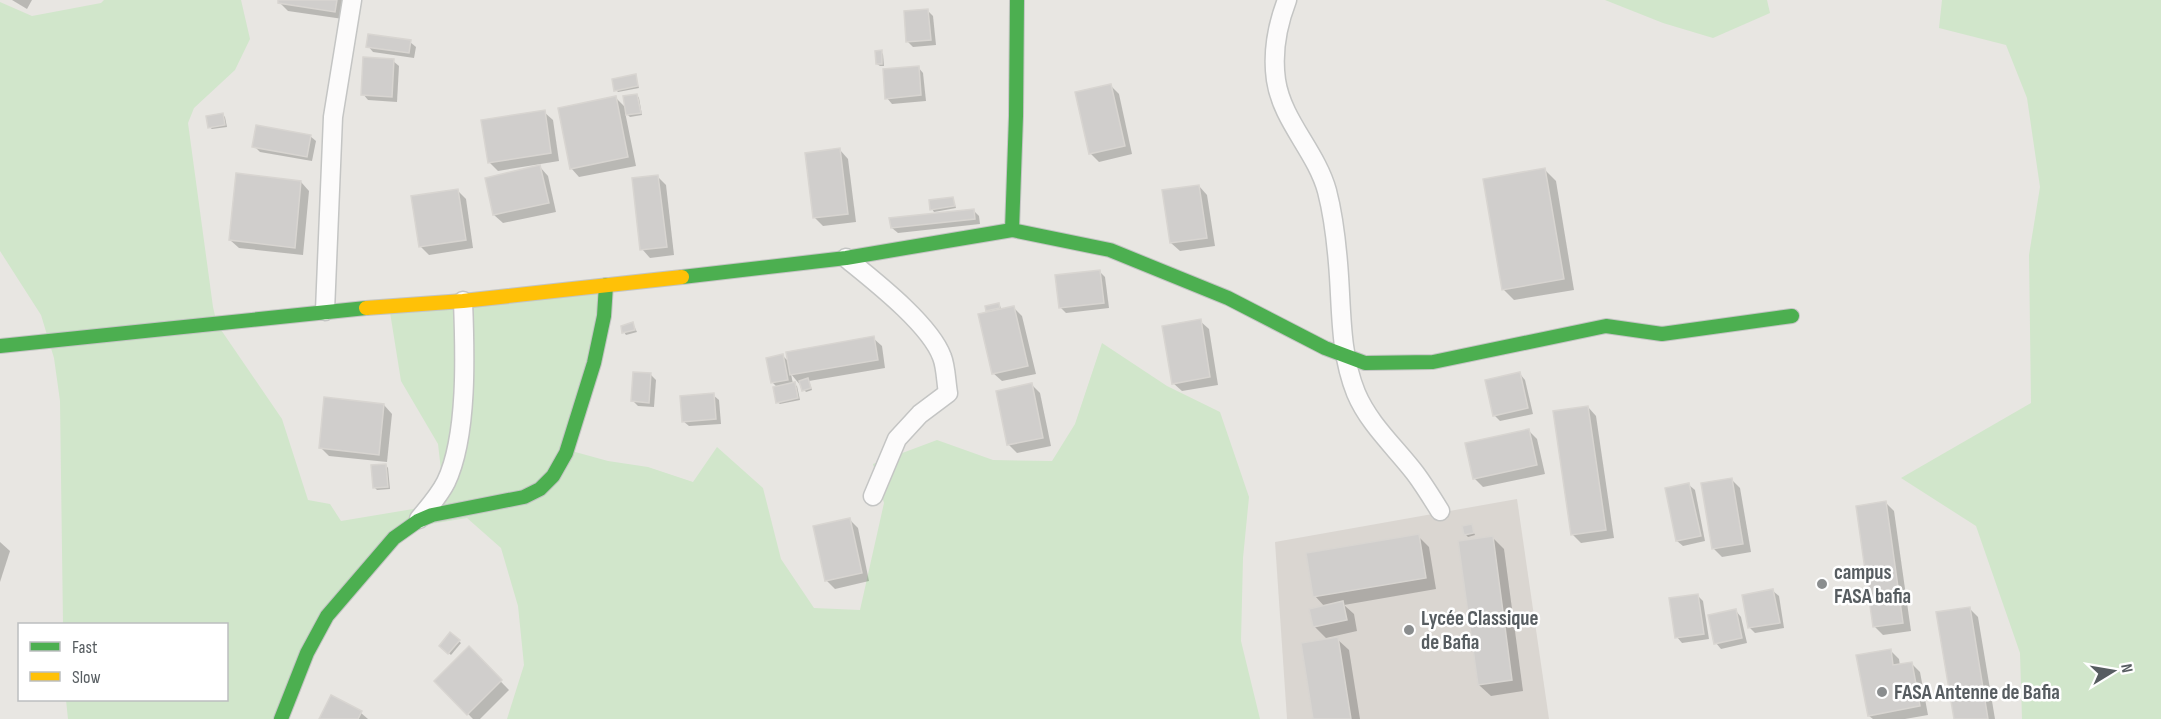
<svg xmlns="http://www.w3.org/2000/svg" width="2161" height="719" viewBox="0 0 2161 719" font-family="'Sofia Sans Condensed',sans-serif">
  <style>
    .education { fill: #dad6d1 }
    .green { fill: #d1e6cb }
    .shadow { fill: #0003 }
    .building { fill: #d0cecc; stroke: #d8d5d1; stroke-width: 1.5 }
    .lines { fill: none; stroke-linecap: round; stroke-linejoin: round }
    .street-casing { stroke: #c4c5c4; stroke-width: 21 }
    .fast-casing { stroke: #c3c4c3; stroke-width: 16 }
    .slow-casing { stroke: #c3c4c3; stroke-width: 16 }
    .street { stroke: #fcfbfb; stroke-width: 18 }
    .fast { stroke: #4caf50; stroke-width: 14 }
    .slow { stroke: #ffc107; stroke-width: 14 }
    .poi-dot { fill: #8a8d8e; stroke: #fff; stroke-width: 2 }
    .labels { text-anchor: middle; stroke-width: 5; stroke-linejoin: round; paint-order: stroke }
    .poi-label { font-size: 21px; font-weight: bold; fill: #575d61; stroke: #fff; text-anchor: start }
  </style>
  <rect width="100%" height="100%" fill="#e8e6e2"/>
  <polygon class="education" points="1517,499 1549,719 1287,719 1275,542"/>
  <g class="green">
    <polygon points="104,0 241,0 250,39 235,70 194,108 188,123 213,307 217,324 282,419 308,500 330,504 341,521 431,506 441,470 438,444 401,381 389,306 609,282 568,450 608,461 648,467 693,482 717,447 763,488 781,559 814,608 860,610 884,503 873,464 937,440 993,460 1052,461 1075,424 1102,343 1167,386 1220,412 1249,497 1243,558 1241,641 1260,719 507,719 524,665 518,606 501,548 467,518 412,527 317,630 281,719 68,719 66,700 226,700 226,624 63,624 60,401 54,358 41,315 0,251 0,2 32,16 101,3"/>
    <polygon points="1605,0 1767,0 1770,13 1713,38 1663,23"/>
    <polygon points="1942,0 2161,0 2161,719 2022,719 2020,653 1976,526 1901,478 2031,403 2029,255 2040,187 2027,98 2006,45 1939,28"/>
  </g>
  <g class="shadow">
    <polygon points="12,0 32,0 27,9"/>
    <polygon points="280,0 346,0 343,19 288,11 279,2"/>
    <polygon points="928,11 933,16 936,45 913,47 907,41"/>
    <polygon points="410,42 416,47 414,58 373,52 368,46"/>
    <polygon points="881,52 883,54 884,66 880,66 877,64"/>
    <polygon points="393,61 399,66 397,102 368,100 363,94"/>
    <polygon points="918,67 923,73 926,101 892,104 887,98"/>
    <polygon points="635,76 639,88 618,92 616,90"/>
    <polygon points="1111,86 1119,94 1132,154 1099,162 1090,153"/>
    <polygon points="637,95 639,98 642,115 630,117 625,112 636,166 579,177 571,168 616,98 627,109"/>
    <polygon points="544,112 553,120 559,161 498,171 489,162"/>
    <polygon points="223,115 225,117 227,127 212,129 209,127"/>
    <polygon points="310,136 316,141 312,161 260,152 254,146"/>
    <polygon points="840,150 848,159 856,222 823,226 815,218"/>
    <polygon points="540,167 548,176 556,212 503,223 494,215"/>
    <polygon points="1545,170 1556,181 1574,290 1514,300 1503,289"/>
    <polygon points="658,177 666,185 674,255 650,258 642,249"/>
    <polygon points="301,182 309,191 303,255 239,248 230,240"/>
    <polygon points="1199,186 1207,195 1215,246 1180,251 1171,243"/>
    <polygon points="458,191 466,199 473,248 429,255 420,246"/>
    <polygon points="953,199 956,208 934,212 932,209"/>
    <polygon points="973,210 979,216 980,224 898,233 892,228"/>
    <polygon points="1100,272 1105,277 1109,308 1066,313 1060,307"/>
    <polygon points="999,304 1002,310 1014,308 1022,316 1036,374 1002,381 993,373 990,313 987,310"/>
    <polygon points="1200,321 1209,329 1218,385 1182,391 1173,383"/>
    <polygon points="633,324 637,332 626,335 624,332"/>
    <polygon points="873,338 882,346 885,368 809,381 812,390 806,392 791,374 793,384 797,386 800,400 780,404 777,402 777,387 772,382 783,356 789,362"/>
    <polygon points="650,374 656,380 654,407 638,406 633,401"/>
    <polygon points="1520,374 1525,380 1533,414 1500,421 1494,415"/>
    <polygon points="1031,384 1040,393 1051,446 1017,453 1008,444"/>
    <polygon points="713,395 719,400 721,424 689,426 683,421"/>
    <polygon points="384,405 392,414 387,462 329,456 320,447"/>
    <polygon points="1588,407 1596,416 1614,538 1581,543 1572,534"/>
    <polygon points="1529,431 1537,439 1545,474 1483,487 1474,478"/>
    <polygon points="386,465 388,468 390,489 377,490 374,487"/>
    <polygon points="1732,480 1740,488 1751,552 1722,557 1713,548"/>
    <polygon points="1689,485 1695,490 1705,541 1683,546 1677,541"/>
    <polygon points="1886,503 1894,511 1911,631 1883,635 1874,626"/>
    <polygon points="849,519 858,528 869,581 835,589 826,580"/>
    <polygon points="1471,526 1475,535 1468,537 1465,534"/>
    <polygon points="1418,536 1429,547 1436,589 1344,605 1354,614 1357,631 1326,638 1314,626 1325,607 1315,596"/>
    <polygon points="1493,538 1504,549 1523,691 1491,696 1479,685"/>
    <polygon points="0,542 10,551 0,582"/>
    <polygon points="1773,591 1779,596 1784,628 1755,633 1750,628"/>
    <polygon points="1697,595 1703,601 1709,639 1682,643 1677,637"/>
    <polygon points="1970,609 1978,617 1995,719 1955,719"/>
    <polygon points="1736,611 1741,617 1747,643 1721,649 1716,643"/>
    <polygon points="450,634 461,643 451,655 441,646"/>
    <polygon points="1337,639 1349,650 1360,719 1315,719"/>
    <polygon points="469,649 509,690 480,719 473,719 436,681"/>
    <polygon points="1890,650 1899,659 1900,666 1911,663 1920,672 1928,715 1905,719 1873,719 1869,716"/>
    <polygon points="332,697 361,713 368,719 320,719"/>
  </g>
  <g class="building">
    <polygon points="278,0 337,0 335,12 278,3"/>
    <polygon points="928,9 931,40 906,42 904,11"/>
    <polygon points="368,34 411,40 409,53 366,47"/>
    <polygon points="882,50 882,64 876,64 875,51"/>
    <polygon points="363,57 394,59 392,97 361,95"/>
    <polygon points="919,66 921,95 885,99 883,69"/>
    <polygon points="636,74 638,86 614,91 612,79"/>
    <polygon points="1111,84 1125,146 1089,154 1075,92"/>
    <polygon points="637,94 641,113 626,115 623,96"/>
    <polygon points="616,96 628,157 570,169 558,108"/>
    <polygon points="545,110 551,153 488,163 481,120"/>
    <polygon points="223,113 225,125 208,128 206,116"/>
    <polygon points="256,125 311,135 307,157 252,147"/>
    <polygon points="840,148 848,214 813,218 805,153"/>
    <polygon points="540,165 549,203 493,215 485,178"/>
    <polygon points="1545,168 1564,279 1502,290 1483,179"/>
    <polygon points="236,173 301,181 295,248 229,240"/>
    <polygon points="658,175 667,247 640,250 632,178"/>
    <polygon points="1199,185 1207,238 1170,243 1162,190"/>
    <polygon points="458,189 466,240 419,247 411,196"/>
    <polygon points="953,197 955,206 930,210 929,200"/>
    <polygon points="974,209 975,219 891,228 889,218"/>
    <polygon points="1100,270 1104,303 1059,308 1055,275"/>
    <polygon points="999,303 1000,308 986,311 985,306"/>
    <polygon points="1014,306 1028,366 992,374 978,314"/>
    <polygon points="1201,319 1210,377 1172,384 1162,326"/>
    <polygon points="633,322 635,330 622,333 621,326"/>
    <polygon points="874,336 878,360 790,375 786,352"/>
    <polygon points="783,354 788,380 771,383 766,358"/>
    <polygon points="633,372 651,373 649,403 631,401"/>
    <polygon points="1520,372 1528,408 1493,416 1485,380"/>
    <polygon points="808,378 811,388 802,391 799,381"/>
    <polygon points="795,382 798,398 776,403 773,387"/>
    <polygon points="1032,383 1043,438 1007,445 996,391"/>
    <polygon points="714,393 716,419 682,422 680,396"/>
    <polygon points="324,397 384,404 379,455 319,448"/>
    <polygon points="1588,406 1606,530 1571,535 1553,411"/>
    <polygon points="1529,429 1537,465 1473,479 1465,443"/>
    <polygon points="386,464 388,487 373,488 371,465"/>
    <polygon points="1732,478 1743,544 1712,549 1701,483"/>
    <polygon points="1689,483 1701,536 1676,541 1665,488"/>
    <polygon points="1886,501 1903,623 1873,627 1856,506"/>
    <polygon points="850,518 862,573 825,581 813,526"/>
    <polygon points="1472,524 1474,533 1464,535 1462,526"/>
    <polygon points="1419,534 1426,578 1313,597 1306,553"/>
    <polygon points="1493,536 1512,680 1478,685 1458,541"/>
    <polygon points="1773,589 1780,623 1748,628 1742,595"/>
    <polygon points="1698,594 1704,634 1675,638 1669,598"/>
    <polygon points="1343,601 1347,620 1313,627 1309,609"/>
    <polygon points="1970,607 1988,719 1954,719 1936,612"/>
    <polygon points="1736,609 1742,638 1714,644 1708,615"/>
    <polygon points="450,632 460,640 448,654 439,646"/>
    <polygon points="1338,637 1351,719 1313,719 1301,643"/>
    <polygon points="469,646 502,680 467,715 434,681"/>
    <polygon points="1891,649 1893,665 1912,662 1920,706 1868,716 1856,655"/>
    <polygon points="331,695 362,711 358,719 319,719"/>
  </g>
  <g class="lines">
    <defs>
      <g id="street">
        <path d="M1287,0c-10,26 -15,52 -11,80 6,41 40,71 51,111 6,23 9,48 11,72 4,44 1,88 18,130 13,31 39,54 59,80 9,12 17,25 25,38"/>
        <path d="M846,258c27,22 84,66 96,99 4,10 4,25 6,36l-28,21 -23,25 -24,57"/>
        <polyline points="325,311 333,117 352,0"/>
        <path d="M419,519c9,-11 20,-23 27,-37 22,-46 19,-130 17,-181"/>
      </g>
      <g id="fast">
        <polyline points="1012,230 1110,250 1228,298 1325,348 1365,363 1433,362 1606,326 1662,334 1792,316"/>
        <polyline points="682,277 846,258 1012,230 1016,116 1017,0"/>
        <polyline points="0,346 366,308"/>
        <polyline points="281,719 307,653 327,616 394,538 418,521 432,515 524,497 540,489 553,476 566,453 594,363 604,316 606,285"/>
      </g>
      <polyline id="slow" points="366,308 463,301 682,277"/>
    </defs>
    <use href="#street" class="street-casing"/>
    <use href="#fast" class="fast-casing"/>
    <use href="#slow" class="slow-casing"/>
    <use href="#street" class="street"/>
    <use href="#fast" class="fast"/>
    <use href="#slow" class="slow"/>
  </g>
  <g class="poi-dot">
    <circle cx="1822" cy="584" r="6"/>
    <circle cx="1409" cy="630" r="6"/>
    <circle cx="1882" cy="692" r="6"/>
  </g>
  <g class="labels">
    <g class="poi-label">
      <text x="1834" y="579">campus<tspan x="1834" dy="24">FASA bafia</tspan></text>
      <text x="1421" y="625">Lycée Classique<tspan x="1421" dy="24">de Bafia</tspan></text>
      <text x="1894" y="699">FASA Antenne de Bafia</text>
    </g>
  </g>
  <rect x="18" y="623" width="210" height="78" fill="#ffffff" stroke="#bcbec0" stroke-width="1.5"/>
  <rect x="30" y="642" width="30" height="9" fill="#4caf50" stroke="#bcbec0" stroke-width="1.5"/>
  <text x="72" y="653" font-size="18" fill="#575d61">Fast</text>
  <rect x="30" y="672" width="30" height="9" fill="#ffc107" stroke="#bcbec0" stroke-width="1.5"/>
  <text x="72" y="683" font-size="18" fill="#575d61">Slow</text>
  <g transform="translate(2113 671) rotate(79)" stroke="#ffffff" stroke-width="4.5" paint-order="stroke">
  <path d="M0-4.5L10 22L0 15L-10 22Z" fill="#575d61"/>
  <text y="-9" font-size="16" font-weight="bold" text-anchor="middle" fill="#575d61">N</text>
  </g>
</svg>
